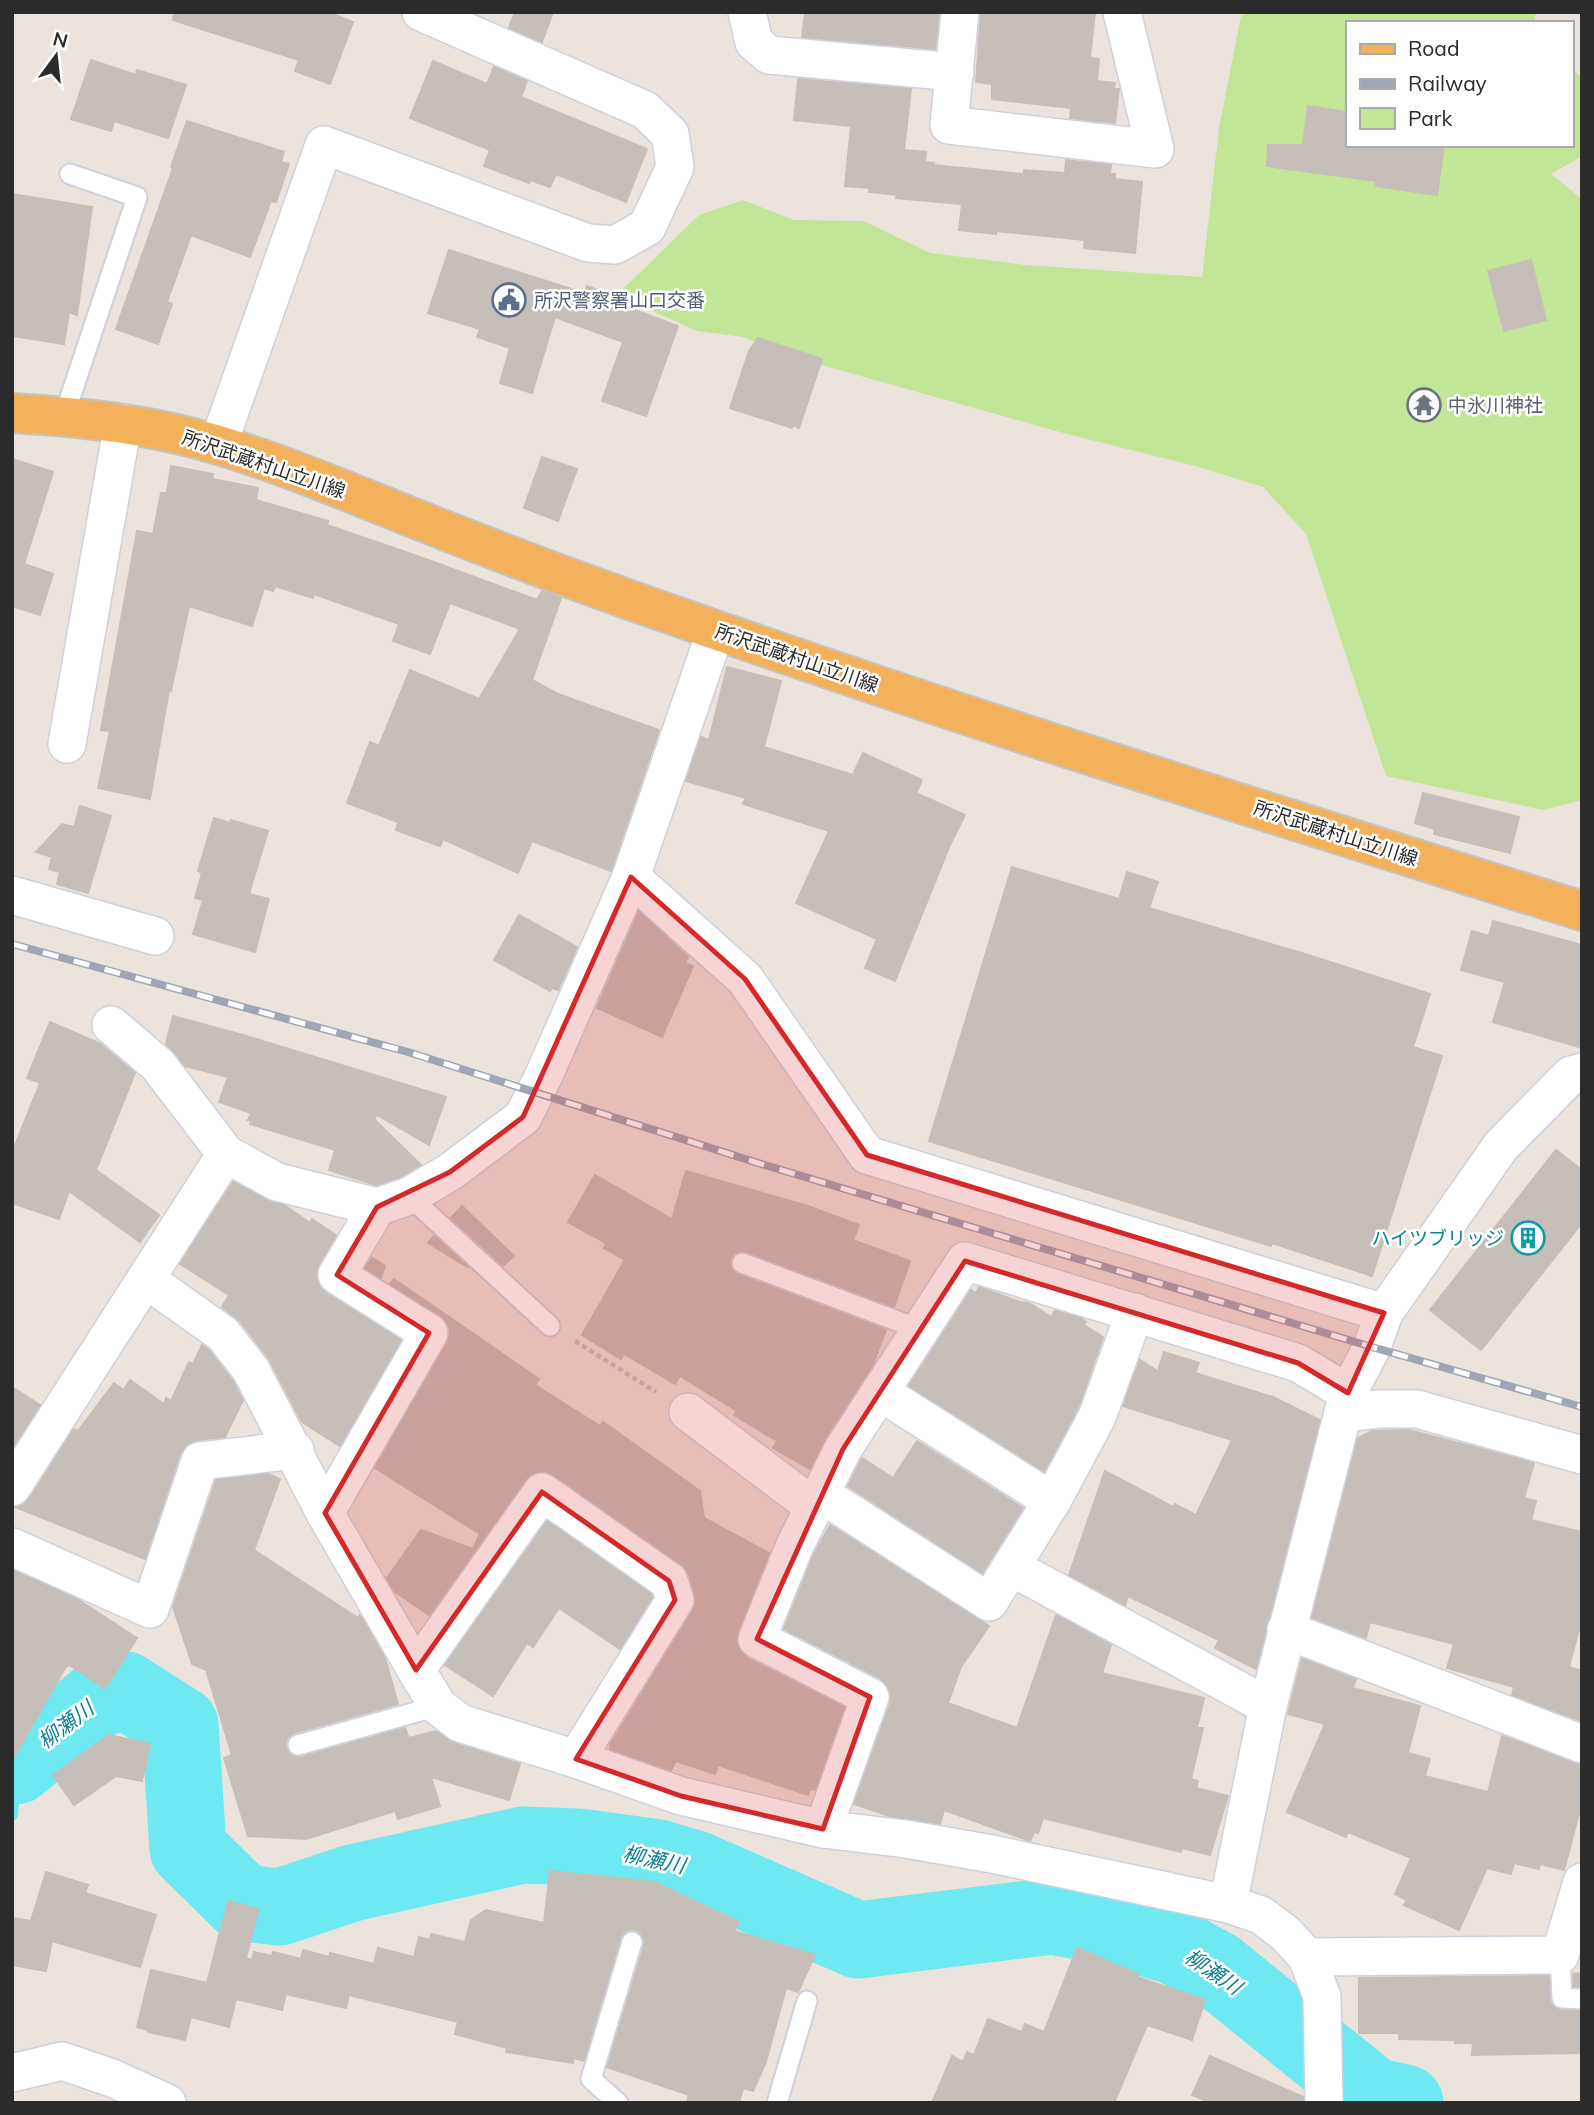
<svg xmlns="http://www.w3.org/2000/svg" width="1594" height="2115" viewBox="0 0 1594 2115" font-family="Mulish,'Noto Sans JP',sans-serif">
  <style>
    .green { fill: #c2e598 }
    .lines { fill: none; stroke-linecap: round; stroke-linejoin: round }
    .stream { stroke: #6ee9f1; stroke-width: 12 }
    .river { stroke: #6ee9f1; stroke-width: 77 }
    .building { fill: #c6beb8; stroke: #c9beb6; stroke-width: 2 }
    .lane-casing { stroke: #cbd2dd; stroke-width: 23 }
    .street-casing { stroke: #cbd2dd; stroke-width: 40 }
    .primary-casing { stroke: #c4c4c4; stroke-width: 42 }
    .path { stroke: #c4c4c4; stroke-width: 4.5; stroke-dasharray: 5 3.5; stroke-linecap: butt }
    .lane { stroke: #fff; stroke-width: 19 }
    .street { stroke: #fff; stroke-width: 37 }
    .primary { stroke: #f3b15c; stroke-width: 38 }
    .rail-casing { stroke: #9fa7b6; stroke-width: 8 }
    .rail { stroke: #fff; stroke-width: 5; stroke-dasharray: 16; stroke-linecap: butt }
    .marked { fill: #d62828; fill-opacity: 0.2; stroke: #d62828; stroke-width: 5; stroke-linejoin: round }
    .labels { text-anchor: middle; stroke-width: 5; stroke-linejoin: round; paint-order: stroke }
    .service-label { font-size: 19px; fill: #4e5e75; stroke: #fff; text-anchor: start }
    .worship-label { font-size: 19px; fill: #5b616d; stroke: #fff; text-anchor: start }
    .street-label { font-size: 19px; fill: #2b2b2b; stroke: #fff }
    .culture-label { font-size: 19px; fill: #0d838f; stroke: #fff; text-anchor: end }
    .water-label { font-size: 21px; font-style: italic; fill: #0c7e91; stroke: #fff }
  </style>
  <rect width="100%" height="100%" fill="#ede3dd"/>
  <polygon class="green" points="1249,12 1536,12 1534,23 1347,23 1347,145 1571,145 1571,68 1582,78 1582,156 1551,174 1582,199 1582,800 1543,810 1386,776 1306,534 1263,487 1199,467 1067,434 786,355 743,337 697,331 617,295 699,215 743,200 794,220 864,221 930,253 1025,265 1202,277 1219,128 1241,16"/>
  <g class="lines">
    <polyline class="stream" points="12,1815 16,1766"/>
    <polyline class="river" points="12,1766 16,1766 97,1700 125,1690 180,1725 188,1849 243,1903 280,1907 352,1883 523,1845 578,1847 659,1858 695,1869 858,1940 1052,1916 1110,1927 1174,1946 1216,1969 1373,2096 1405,2103"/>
  </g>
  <g class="building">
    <polygon points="174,12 328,12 353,22 330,84 295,71 299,60 173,20"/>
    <polygon points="515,12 553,12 542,42 509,28"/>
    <polygon points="805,12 939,12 935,49 802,37"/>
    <polygon points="981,12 1095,12 1090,58 1099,59 1097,81 1115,83 1114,89 1119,89 1115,123 1070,118 1071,108 992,99 992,84 976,82"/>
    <polygon points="91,60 136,75 137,70 186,85 168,138 114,121 111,131 71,119"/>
    <polygon points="433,61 487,84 494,67 527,81 521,97 647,149 626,202 556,174 550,187 530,180 529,183 484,166 490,150 410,118"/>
    <polygon points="798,79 911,89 904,150 926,152 925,162 934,163 933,165 1024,174 1024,170 1065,173 1066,160 1111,165 1110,174 1115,174 1115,179 1142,182 1135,253 1084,248 1085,240 996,231 996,234 959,230 962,204 896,198 897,195 869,192 870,188 845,186 851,126 794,120"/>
    <polygon points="1308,106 1347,112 1347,145 1444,145 1437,195 1375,186 1376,181 1267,166 1268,145 1303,145"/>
    <polygon points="187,121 284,152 281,162 289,164 276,202 271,201 250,257 191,235 167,302 172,304 158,344 116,329 173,168 171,167"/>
    <polygon points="12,194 92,207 77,315 69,312 64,344 12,336"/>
    <polygon points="449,250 584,293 587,286 626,301 624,306 678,326 646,416 602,401 623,342 555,317 532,393 500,383 510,348 477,337 480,329 428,313"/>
    <polygon points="1531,260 1546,320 1504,331 1488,271"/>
    <polygon points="758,338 822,359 799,428 793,425 792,428 730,408 749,351"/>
    <polygon points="542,457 577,469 558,521 524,508"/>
    <polygon points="12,459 53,472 24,564 53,574 40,615 12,606"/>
    <polygon points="171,466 213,474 212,479 258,488 256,500 328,521 327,525 423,558 537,600 542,591 561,598 532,680 558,694 659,730 611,871 532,841 518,873 443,839 440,846 396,830 398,822 347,803 370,742 379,746 410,670 479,699 520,629 450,603 430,654 393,641 399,624 314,594 313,598 275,586 273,591 264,588 252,626 189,606 171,691 169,690 150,799 98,788 110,731 101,730 137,531 153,534 161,493 167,493"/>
    <polygon points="727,667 781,681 764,747 853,775 863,753 922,780 916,793 965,815 950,845 895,981 865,968 877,939 796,903 829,831 743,804 746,798 686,781 701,737 709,740"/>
    <polygon points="1423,793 1519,817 1510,853 1434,834 1435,829 1415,823"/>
    <polygon points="80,806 111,816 88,893 57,884 60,872 49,869 52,857 36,852 62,824 74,827"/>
    <polygon points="214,818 230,823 231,820 268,831 249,894 269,899 255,952 193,934 203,900 195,898 202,873 198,871"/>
    <polygon points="1012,867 1119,899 1127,872 1143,877 1158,882 1149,908 1305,954 1430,994 1413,1047 1442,1056 1372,1276 1272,1243 1271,1246 929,1141"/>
    <polygon points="639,912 688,957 685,963 693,966 662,1037 597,1008"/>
    <polygon points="519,915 577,947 558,990 552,988 550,991 494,960"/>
    <polygon points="1493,921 1582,945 1582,1048 1493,1022 1505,982 1461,970 1472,931 1489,936"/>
    <polygon points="173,1016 243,1035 446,1097 429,1145 377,1115 374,1119 421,1165 400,1177 376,1185 329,1170 335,1150 250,1124 251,1120 248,1120 251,1113 219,1102 228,1077 185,1066 166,1044"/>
    <polygon points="50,1022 99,1043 135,1073 96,1170 159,1215 140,1242 69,1191 59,1219 12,1203 12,1153 40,1083 27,1078"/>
    <polygon points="1556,1150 1582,1170 1582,1223 1481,1350 1430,1310"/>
    <polygon points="686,1171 808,1206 859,1225 853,1240 910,1261 894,1307 746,1252 739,1251 731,1258 730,1266 738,1274 886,1330 873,1364 825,1438 810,1469 773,1448 777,1441 734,1415 737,1411 680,1376 675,1384 624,1354 621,1359 582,1335 625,1260 604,1248 606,1243 568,1222 595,1175 672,1219"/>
    <polygon points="233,1182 267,1200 284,1205 310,1223 312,1219 336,1235 319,1265 316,1275 319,1286 326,1293 401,1340 340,1446 302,1422 268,1357 240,1321 222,1307 229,1295 180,1264"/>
    <polygon points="462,1206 514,1256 503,1266 451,1218"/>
    <polygon points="434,1236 469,1268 428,1243"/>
    <polygon points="372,1258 385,1266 381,1278 365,1268"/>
    <polygon points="394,1279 539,1379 535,1385 600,1426 603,1422 700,1491 704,1518 769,1553 738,1631 736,1642 740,1651 747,1658 844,1707 815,1790 810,1789 808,1795 718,1765 715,1774 676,1761 671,1770 610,1749 610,1745 693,1611 696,1602 695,1594 689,1575 681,1564 553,1474 545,1471 534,1473 525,1480 429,1615 394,1591 387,1578 421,1530 473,1549 480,1534 375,1468 447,1344 450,1334 448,1324 441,1316 390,1284"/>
    <polygon points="979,1287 1020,1302 1029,1303 1051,1317 1055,1311 1081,1318 1086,1322 1084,1325 1103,1337 1078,1408 1044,1471 909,1386 971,1290 976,1293"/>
    <polygon points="202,1345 208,1349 233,1381 243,1400 225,1437 197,1440 187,1444 180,1454 145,1559 15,1507 22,1505 30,1498 74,1429 78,1431 114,1383 124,1390 130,1380 164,1404 166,1398 171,1401 189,1362 193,1364"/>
    <polygon points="1164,1352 1199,1363 1195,1373 1273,1397 1320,1420 1256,1669 1215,1648 1219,1640 1128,1596 1125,1605 1069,1575 1105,1471 1173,1507 1175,1504 1196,1515 1232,1440 1123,1406 1140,1360 1158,1371"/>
    <polygon points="12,1387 40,1405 12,1448"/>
    <polygon points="1409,1430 1534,1463 1524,1498 1536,1501 1531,1520 1582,1532 1582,1618 1569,1667 1582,1671 1582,1721 1512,1695 1514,1687 1447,1668 1454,1644 1370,1622 1366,1638 1312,1618 1358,1438 1372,1431"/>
    <polygon points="917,1441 1023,1508 982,1573 848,1486 862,1458 893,1478"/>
    <polygon points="268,1474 280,1479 254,1550 358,1618 360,1615 385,1658 398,1704 294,1733 286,1741 289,1753 294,1757 301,1757 405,1728 409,1738 436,1731 454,1743 520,1764 509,1800 431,1777 440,1806 398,1819 395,1811 306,1839 248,1836 224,1758 232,1755 206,1670 192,1664 173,1607 216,1480"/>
    <polygon points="547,1521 651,1594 652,1597 620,1649 559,1608 533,1647 527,1643 493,1696 445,1665"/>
    <polygon points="830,1525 989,1626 961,1667 948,1703 1017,1728 1056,1615 1111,1645 1102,1673 1204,1698 1197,1728 1203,1728 1191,1779 1198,1781 1196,1788 1228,1796 1210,1855 1182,1848 1181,1852 1043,1818 1038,1833 1034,1832 1030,1841 944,1810 940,1824 889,1816 854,1804 890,1704 891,1695 887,1685 880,1678 784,1629 814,1554"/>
    <polygon points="12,1570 77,1599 137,1638 105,1688 69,1665 65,1668 12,1760"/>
    <polygon points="1302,1659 1356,1679 1353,1688 1420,1706 1408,1753 1430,1759 1425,1776 1488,1792 1502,1736 1582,1764 1582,1802 1564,1870 1540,1864 1539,1869 1514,1863 1511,1874 1487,1868 1459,1930 1404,1905 1407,1900 1395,1894 1411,1858 1348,1832 1346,1837 1287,1812 1325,1724 1288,1714"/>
    <polygon points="109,1735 150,1744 142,1781 116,1776 74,1805 53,1775"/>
    <polygon points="550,1871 654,1882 739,1922 734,1931 815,1955 798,1992 786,1988 766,2062 753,2091 743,2088 739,2103 687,2103 689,2095 607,2067 644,1946 641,1934 635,1930 629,1930 621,1938 584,2061 574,2058 573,2063 506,2052 507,2048 455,2034 458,2022 349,1995 346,2008 286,1994 282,2010 236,1999 229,2027 191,2017 185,2040 148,2032 148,2030 137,2027 151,1970 207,1983 228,1901 258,1909 246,1958 252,1960 254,1952 272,1956 273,1952 301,1959 303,1950 329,1957 330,1953 374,1964 378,1948 414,1957 419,1937 430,1940 431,1934 465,1942 471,1920 486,1910 544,1923"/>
    <polygon points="46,1872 88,1885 85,1893 156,1915 140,1967 52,1941 46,1971 12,1965 12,1918 31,1921"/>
    <polygon points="1077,1948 1138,1974 1137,1977 1205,2000 1192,2040 1147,2025 1114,2103 932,2103 952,2056 963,2062 967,2052 974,2055 988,2019 1022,2032 1025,2024 1044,2032"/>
    <polygon points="1582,1973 1582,1987 1574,1986 1573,1974"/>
    <polygon points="1549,1976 1552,2005 1561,2010 1582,2011 1582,2053 1472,2055 1473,2043 1455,2043 1455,2040 1399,2039 1399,2033 1359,2033 1359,1978"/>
    <polygon points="1210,2056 1303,2097 1303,2103 1211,2103 1192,2095"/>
  </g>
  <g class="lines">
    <defs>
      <g id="lane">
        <polyline points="64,416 137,197 70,174"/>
        <polyline points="409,1196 550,1326"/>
        <polyline points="742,1263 919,1329"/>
        <polyline points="298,1745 438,1706"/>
        <polyline points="1560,1955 1562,1998 1582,1999"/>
        <polyline points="618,2103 591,2079 632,1942"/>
        <polyline points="777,2103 807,2001"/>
      </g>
      <g id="street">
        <polyline points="747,12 754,42 769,55 955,72"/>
        <polyline points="960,12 949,125 1155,149 1122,12"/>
        <polyline points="218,445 324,145 588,243 615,245 647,227 675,167 670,134 645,110 421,12"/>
        <polyline points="67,744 123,423"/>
        <polyline points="631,877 745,979 867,1155 1384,1313"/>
        <polyline points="12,895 155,936"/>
        <polyline points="111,1025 158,1065 226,1154 277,1182 377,1207 409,1196 450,1172 523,1117 544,1075 631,877 716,630"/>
        <polyline points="147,1280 223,1334 251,1370 325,1513 416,1670 438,1706 460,1723 576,1759 681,1796 823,1829 906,1839 992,1854 1228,1904"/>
        <polyline points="880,1392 1052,1501"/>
        <polyline points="688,1412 814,1507 843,1449 965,1261 1298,1363 1348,1393"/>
        <polyline points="1343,1413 1379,1409 1417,1409 1582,1455"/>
        <polyline points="12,1487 226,1154"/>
        <polyline points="821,1494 989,1602 1052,1501 1097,1417 1135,1312"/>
        <polyline points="814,1507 795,1545 757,1639 870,1697 823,1829"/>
        <polyline points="325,1513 429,1333 337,1275 377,1207"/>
        <polyline points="12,1547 150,1609 200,1461 295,1450"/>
        <polyline points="1011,1567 1268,1706"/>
        <polyline points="1286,1630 1582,1744"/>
        <polyline points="416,1670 542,1492 669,1581 675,1600 576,1759"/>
        <polyline points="1307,1957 1560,1955 1582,1882"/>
        <polyline points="12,2073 62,2061 112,2078 167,2103"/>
        <polyline points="1324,2103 1322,1997 1307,1957 1286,1934 1261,1915 1228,1904 1268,1706 1348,1393 1372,1347 1384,1313 1501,1146 1571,1075 1582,1072"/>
      </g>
      <path id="primary" d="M12,413c53,3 105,8 156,19 83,18 165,54 243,85 85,34 170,66 256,96 303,107 609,202 915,298"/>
    </defs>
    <use href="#lane" class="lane-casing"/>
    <use href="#street" class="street-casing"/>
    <use href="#primary" class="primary-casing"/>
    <polyline class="path" points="575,1341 656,1392"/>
    <use href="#lane" class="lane"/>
    <use href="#street" class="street"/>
    <use href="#primary" class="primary"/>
    <defs>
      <polyline id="rail" points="12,944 408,1052 758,1163 1372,1347 1582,1407"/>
    </defs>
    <use href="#rail" class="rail-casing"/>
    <use href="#rail" class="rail"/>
  </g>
  <path class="marked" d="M631,877l114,102 122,176 517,158 -36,80 -50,-30 -333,-102 -122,188 -86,190 113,58 -47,132 -142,-33 -105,-37 99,-159 -6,-19 -127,-89 -126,178 -91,-157 104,-180 -92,-58 40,-68 73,-35 73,-55z"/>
  <defs>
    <symbol id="civic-ring" viewBox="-11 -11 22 22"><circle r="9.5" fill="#fff" stroke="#5c6f8a" stroke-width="1.5"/><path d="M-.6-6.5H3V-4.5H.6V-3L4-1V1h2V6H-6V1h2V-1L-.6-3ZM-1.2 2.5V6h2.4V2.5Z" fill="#5c6f8a"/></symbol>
    <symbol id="temple-ring" viewBox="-11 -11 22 22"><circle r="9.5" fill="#fff" stroke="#6b7280" stroke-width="1.5"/><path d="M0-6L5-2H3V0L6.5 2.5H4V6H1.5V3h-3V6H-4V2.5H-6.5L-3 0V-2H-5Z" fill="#6b7280"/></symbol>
    <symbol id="building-ring" viewBox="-11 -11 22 22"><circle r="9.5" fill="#fff" stroke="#0f9aa8" stroke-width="1.5"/><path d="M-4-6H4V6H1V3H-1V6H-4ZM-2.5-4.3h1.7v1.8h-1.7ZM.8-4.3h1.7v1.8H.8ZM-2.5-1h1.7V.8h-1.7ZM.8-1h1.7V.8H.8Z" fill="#0f9aa8"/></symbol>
  </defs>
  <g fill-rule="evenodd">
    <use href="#civic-ring" x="490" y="281" width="38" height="38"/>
    <use href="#temple-ring" x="1405" y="386" width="38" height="38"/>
    <use href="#building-ring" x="1509" y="1219" width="38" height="38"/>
  </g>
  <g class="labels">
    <g class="service-label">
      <text x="534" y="307">所沢警察署山口交番</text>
    </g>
    <g class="worship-label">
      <text x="1448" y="412">中氷川神社</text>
    </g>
    <g class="street-label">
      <text transform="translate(264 464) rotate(19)" y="7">所沢武蔵村山立川線</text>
      <text transform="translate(797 658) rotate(19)" y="7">所沢武蔵村山立川線</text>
      <text transform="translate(1336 833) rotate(18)" y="7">所沢武蔵村山立川線</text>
    </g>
    <g class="culture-label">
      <text x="1504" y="1245">ハイツブリッジ</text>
    </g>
    <g class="water-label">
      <text transform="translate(66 1725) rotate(-37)" y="7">柳瀬川</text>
      <text transform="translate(654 1860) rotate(12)" y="7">柳瀬川</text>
      <text transform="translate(1213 1972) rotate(34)" y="7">柳瀬川</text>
    </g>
  </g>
  <rect width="1594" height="2115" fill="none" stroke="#2b2b2b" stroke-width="28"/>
  <rect x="1346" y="21" width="228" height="126" fill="#ffffff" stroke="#aaaaaa" stroke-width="2"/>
  <rect x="1360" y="44" width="35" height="10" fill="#f3b15c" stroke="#aaaaaa" stroke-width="2"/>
  <text x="1408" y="56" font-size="21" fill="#2b2b2b">Road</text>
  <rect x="1360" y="79" width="35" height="10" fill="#9fa7b6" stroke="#aaaaaa" stroke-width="2"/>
  <text x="1408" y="91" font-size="21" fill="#2b2b2b">Railway</text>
  <rect x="1360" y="108" width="35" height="21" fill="#c2e598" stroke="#aaaaaa" stroke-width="2"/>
  <text x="1408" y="126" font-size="21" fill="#2b2b2b">Park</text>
  <g transform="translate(56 56) rotate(15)" stroke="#ffffff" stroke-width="5" paint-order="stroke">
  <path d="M0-5L12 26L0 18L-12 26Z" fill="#2b2b2b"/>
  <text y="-10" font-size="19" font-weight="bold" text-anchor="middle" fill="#2b2b2b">N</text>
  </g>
</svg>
